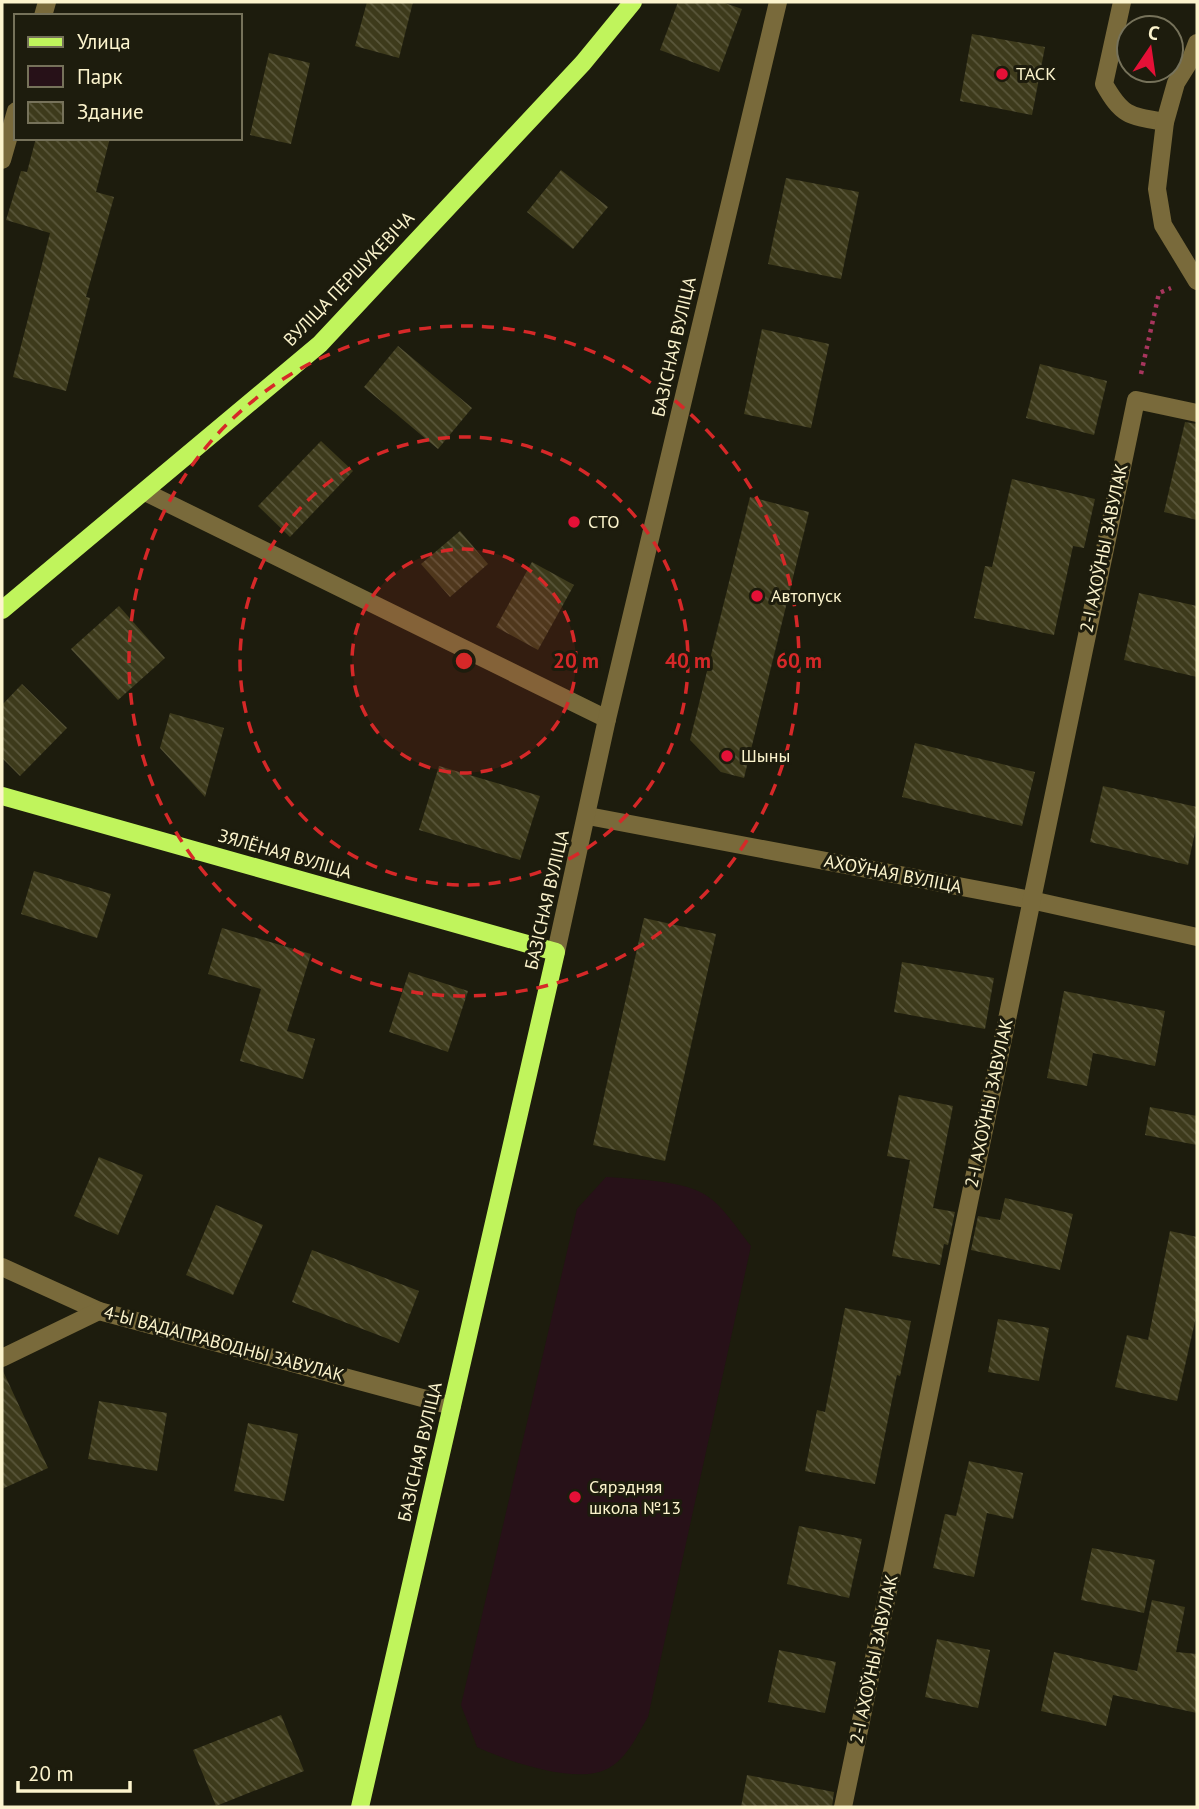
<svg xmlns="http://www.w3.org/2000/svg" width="1199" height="1809" viewBox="0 0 1199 1809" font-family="'PT Sans',sans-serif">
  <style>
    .green { fill: #271118 }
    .building { fill: url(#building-back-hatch) }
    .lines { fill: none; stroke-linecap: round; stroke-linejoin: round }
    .path { stroke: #a7355d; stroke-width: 4.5; stroke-dasharray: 3.5 5; stroke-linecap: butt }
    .minor { stroke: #796a3b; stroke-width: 18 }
    .major { stroke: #c0f45c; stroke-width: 18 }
    .ring { fill: none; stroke: #d62828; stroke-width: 3.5; stroke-dasharray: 12 9 }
    .poi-dot { fill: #e51037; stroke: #1d1c0d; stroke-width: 2.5 }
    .labels { text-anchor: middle; stroke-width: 6; stroke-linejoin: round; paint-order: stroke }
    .poi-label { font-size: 18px; fill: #fcf4cd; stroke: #1d1c0d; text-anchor: start }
    .street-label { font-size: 18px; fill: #fcf4cd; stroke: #1d1c0d }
    .centre { fill: #d62828; stroke: #1d1c0d; stroke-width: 3.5 }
    .ring-label { font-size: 21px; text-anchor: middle; font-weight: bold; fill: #d62828; stroke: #1d1c0d; stroke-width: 6; stroke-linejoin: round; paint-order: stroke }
  </style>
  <defs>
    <pattern id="building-back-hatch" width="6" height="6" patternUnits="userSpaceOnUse" patternTransform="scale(1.75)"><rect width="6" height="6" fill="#3d3a1b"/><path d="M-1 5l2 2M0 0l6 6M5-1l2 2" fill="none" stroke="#5a573b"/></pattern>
  </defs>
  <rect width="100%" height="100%" fill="#1d1c0d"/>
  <path class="green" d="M606,1177c27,2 67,3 92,14 22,9 38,37 53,55l-103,471c-11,18 -20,40 -39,51 -31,18 -102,-7 -132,-21l-16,-42 116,-496z"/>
  <g class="building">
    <polygon points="367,2 413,2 399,58 355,46"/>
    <polygon points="678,2 722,2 742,9 719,72 660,50"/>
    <polygon points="972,34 1045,47 1032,115 960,101"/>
    <polygon points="269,53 310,63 291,144 250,135"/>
    <polygon points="36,138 110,138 96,192 114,197 86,297 90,298 66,391 13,377 50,233 6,220 21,171 27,172"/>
    <polygon points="561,170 608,207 573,249 527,212"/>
    <polygon points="786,178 859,192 841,279 768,264"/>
    <polygon points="762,329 829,344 811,428 744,414"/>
    <polygon points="398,346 472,408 438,449 364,387"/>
    <polygon points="1040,364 1107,381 1094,435 1026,418"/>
    <polygon points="1185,422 1197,424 1197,520 1164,512"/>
    <polygon points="321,441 353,471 290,537 258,506"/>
    <polygon points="1012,479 1095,499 1084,548 1073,546 1054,635 974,618 985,566 992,567"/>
    <polygon points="750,497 809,512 744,778 721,772 690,740"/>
    <polygon points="460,531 488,564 450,597 421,564"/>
    <polygon points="532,562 574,585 538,650 496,627"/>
    <polygon points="1139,593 1197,606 1197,677 1124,660"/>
    <polygon points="119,606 165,658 118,700 71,649"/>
    <polygon points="22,684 67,728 20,776 2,758 2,705"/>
    <polygon points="170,713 224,728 205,797 160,748"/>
    <polygon points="915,743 1035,772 1022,826 902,797"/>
    <polygon points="439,766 540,796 520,860 419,830"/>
    <polygon points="1103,786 1197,807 1197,823 1188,865 1090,842"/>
    <polygon points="34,871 111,894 97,938 21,914"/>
    <polygon points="644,918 716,934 665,1161 593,1145"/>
    <polygon points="222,928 311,954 287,1031 315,1039 303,1079 240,1061 261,989 208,974"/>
    <polygon points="902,962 994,978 985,1029 894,1012"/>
    <polygon points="409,972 468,991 448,1052 389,1032"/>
    <polygon points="1064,991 1165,1011 1155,1066 1093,1053 1087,1086 1047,1078"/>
    <polygon points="899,1095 953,1106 933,1208 955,1212 948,1245 944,1244 940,1265 892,1256 910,1160 887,1156"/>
    <polygon points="1150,1107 1197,1116 1197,1145 1145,1135"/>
    <polygon points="99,1157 143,1175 118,1235 74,1216"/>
    <polygon points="1005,1198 1073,1214 1060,1270 971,1250 978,1216 1000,1220"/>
    <polygon points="216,1205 263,1225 233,1295 186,1275"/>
    <polygon points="1170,1231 1197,1237 1197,1313 1177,1401 1115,1387 1127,1335 1148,1340"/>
    <polygon points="312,1250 419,1291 399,1343 292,1302"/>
    <polygon points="845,1308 911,1321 900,1376 897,1375 875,1484 805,1471 817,1410 825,1412"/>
    <polygon points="998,1319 1049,1328 1039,1381 988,1372"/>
    <polygon points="2,1369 48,1468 2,1489"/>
    <polygon points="99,1401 167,1413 157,1471 88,1459"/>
    <polygon points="248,1423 298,1434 284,1501 234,1491"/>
    <polygon points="969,1461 1023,1473 1013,1519 987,1513 974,1577 933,1568 945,1514 956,1516"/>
    <polygon points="799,1526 862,1539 849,1598 787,1584"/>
    <polygon points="1092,1548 1155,1560 1144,1613 1081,1600"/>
    <polygon points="1152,1600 1185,1607 1176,1652 1197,1654 1197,1713 1113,1695 1106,1726 1041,1711 1054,1652 1137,1671"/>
    <polygon points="937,1639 990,1650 978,1708 925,1697"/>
    <polygon points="779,1650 836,1662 825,1713 768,1702"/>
    <polygon points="281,1715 304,1771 216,1806 193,1750"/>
    <polygon points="747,1775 834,1792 832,1807 741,1807"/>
  </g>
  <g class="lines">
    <polyline class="path" points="1141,374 1159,293 1171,288"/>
    <g class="minor">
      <path d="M1122,2l-18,82c18,32 25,32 61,38"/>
      <polyline points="43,16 47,2"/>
      <polyline points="1197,43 1191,59 1176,83 1165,122 1157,189 1163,225 1197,281"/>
      <polyline points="2,160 16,111"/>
      <polyline points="145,492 607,719"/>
      <polyline points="588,816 1031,900 1197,937"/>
      <polyline points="556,952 607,719 778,2"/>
      <polyline points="2,1267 99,1311 452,1406"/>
      <polyline points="2,1358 99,1311"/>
      <polyline points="843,1807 1136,400 1197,413"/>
    </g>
    <g class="major">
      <polyline points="2,610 320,344 583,63 633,2"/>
      <polyline points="2,796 556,952 360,1807"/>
    </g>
  </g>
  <circle cx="464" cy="661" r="112" fill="#d62828" fill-opacity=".12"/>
  <g class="ring">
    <circle cx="464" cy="661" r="112"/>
    <circle cx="464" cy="661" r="224"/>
    <circle cx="464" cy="661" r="335"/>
  </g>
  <g class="poi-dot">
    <circle cx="1002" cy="74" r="7"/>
    <circle cx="574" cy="522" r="7"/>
    <circle cx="757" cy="596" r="7"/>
    <circle cx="727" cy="756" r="7"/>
    <circle cx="575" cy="1497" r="7"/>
  </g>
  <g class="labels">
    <g class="poi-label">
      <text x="1016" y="80">ТАСК</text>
      <text x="588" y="528">СТО</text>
      <text x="771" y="602">Автопуск</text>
      <text x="741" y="762">Шыны</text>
      <text x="589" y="1493">Сярэдняя<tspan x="589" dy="21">школа №13</tspan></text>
    </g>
    <g class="street-label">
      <text transform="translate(349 279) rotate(-46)" y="6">ВУЛІЦА ПЕРШУКЕВІЧА</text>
      <text transform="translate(674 347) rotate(-77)" y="6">БАЗІСНАЯ ВУЛІЦА</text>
      <text transform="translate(1104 548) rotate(-78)" y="6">2-І АХОЎНЫ ЗАВУЛАК</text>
      <text transform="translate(285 854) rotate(16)" y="6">ЗЯЛЁНАЯ ВУЛІЦА</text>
      <text transform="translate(893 874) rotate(11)" y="6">АХОЎНАЯ ВУЛІЦА</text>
      <text transform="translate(547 900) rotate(-77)" y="6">БАЗІСНАЯ ВУЛІЦА</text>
      <text transform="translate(989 1103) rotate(-78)" y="6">2-І АХОЎНЫ ЗАВУЛАК</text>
      <text transform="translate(224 1344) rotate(15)" y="6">4-Ы ВАДАПРАВОДНЫ ЗАВУЛАК</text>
      <text transform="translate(420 1452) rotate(-77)" y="6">БАЗІСНАЯ ВУЛІЦА</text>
      <text transform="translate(874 1659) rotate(-78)" y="6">2-І АХОЎНЫ ЗАВУЛАК</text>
    </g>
  </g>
  <circle cx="464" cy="661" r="10" class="centre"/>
  <g class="ring-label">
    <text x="576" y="668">20 m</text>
    <text x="688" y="668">40 m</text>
    <text x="799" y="668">60 m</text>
  </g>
  <rect width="1199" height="1809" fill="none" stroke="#fcf4cd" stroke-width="7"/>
  <rect x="14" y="14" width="228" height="126" fill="#1d1c0d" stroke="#76725a" stroke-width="2"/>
  <rect x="28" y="37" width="35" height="10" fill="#c0f45c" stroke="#76725a" stroke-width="2"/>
  <text x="77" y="49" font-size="21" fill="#fcf4cd">Улица</text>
  <rect x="28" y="66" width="35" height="21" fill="#271118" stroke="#76725a" stroke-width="2"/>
  <text x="77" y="84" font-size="21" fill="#fcf4cd">Парк</text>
  <rect x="28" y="102" width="35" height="21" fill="url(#building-back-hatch)" stroke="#76725a" stroke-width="2"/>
  <text x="77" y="119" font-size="21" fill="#fcf4cd">Здание</text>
  <g transform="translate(1150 49) rotate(13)"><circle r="33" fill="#1d1c0d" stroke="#76725a" stroke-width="2"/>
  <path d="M0-5L12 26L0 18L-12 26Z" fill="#e51037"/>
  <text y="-10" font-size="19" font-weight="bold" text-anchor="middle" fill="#fcf4cd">С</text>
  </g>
  <path d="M18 1781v10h112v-10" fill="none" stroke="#fcf4cd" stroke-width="3.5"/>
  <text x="28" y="1781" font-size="21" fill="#fcf4cd" stroke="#1d1c0d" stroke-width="5" paint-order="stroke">20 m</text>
</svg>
